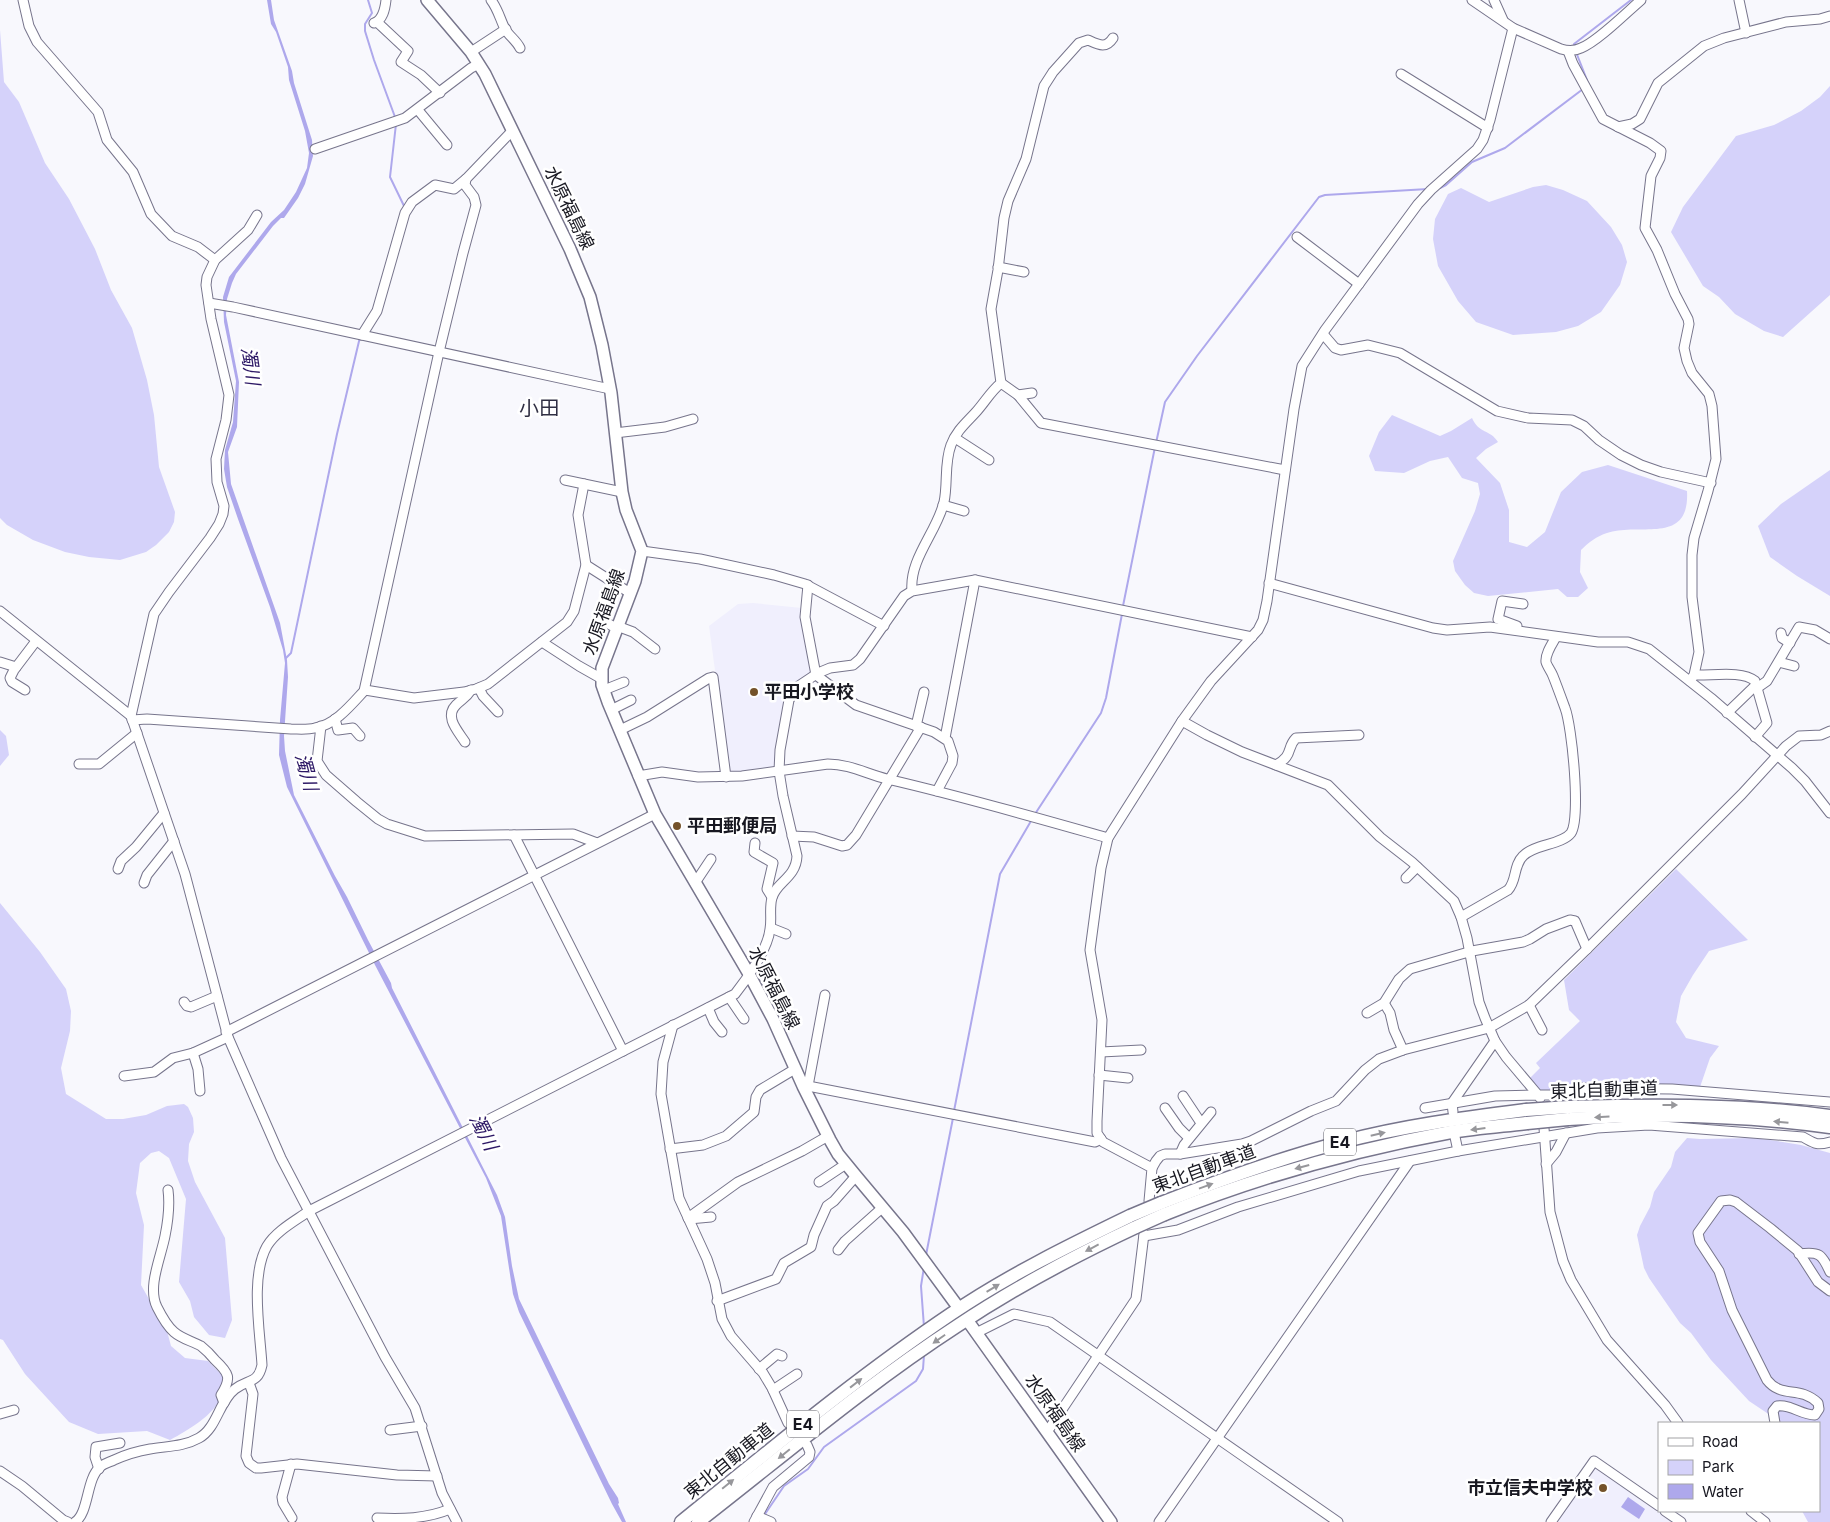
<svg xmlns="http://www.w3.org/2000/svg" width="1830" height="1522" viewBox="0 0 1830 1522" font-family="Inter,'Noto Sans JP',sans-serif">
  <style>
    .built { fill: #f0effd }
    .green { fill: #d5d2fa }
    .water { fill: #aea8ec }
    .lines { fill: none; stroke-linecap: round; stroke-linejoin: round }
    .stream { stroke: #aea8ec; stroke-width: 2 }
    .minor-casing { stroke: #77758c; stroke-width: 11 }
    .major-casing { stroke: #77758c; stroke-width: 14 }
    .highway-casing { stroke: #77758c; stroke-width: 15 }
    .minor { stroke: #fff; stroke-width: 9 }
    .major { stroke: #fff; stroke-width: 11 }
    .highway { stroke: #fff; stroke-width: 12 }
    .highway-bridge-casing { stroke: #77758c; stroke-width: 15; stroke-linecap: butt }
    .highway-bridge { stroke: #fff; stroke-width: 12 }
    .oneway { fill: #97979b }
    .poi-dot { fill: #74522a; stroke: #fff; stroke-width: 2 }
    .labels { text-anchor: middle; stroke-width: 5; stroke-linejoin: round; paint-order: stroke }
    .shield { fill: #fff; stroke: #5d5d64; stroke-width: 1 }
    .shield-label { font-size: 16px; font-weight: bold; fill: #181821 }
    .street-label { font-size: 18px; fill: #181821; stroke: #fff }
    .poi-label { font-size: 18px; font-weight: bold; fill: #181821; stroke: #fff; text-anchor: start }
    .water-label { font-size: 19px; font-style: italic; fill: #2c1765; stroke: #fff }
    .quarter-label { font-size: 20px; fill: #313044; stroke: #fff }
  </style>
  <rect width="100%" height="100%" fill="#f8f8fd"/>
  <g class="built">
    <polygon points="753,603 802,608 813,673 794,686 776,769 729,774 709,626 738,604"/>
    <polygon points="1596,1466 1659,1509 1659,1511 1677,1522 1554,1522"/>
  </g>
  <g class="green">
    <polygon points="0,30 4,82 19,102 45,163 69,199 95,249 111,290 132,328 147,380 154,415 159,467 175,512 174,522 169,532 156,545 146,552 120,560 89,557 65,552 33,540 7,525 0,518"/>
    <polygon points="1830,86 1830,295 1783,337 1764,331 1735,314 1719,297 1703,286 1671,232 1683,207 1736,136 1774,125 1801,111 1820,97"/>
    <polygon points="1546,185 1563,190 1587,201 1611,227 1622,245 1627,262 1620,285 1601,312 1578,326 1556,332 1513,335 1476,322 1458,301 1438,266 1433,239 1435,219 1448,194 1461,188 1489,202 1533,187"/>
    <path d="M1392,415l48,21 11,-5 21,-13c7,16 18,11 26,24l-12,7 -10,9 24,25 9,27v32l18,5 18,-15 16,-40 21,-20 26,-7 79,26c3,55 -47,31 -80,42 -10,3 -19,10 -26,17l-1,22 8,16 -10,9h-11l-9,-8 -70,7 -14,-3 -9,-8 -10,-14 -2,-10 22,-50 5,-17 -2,-11 -16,-5 -14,-21 -18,4 -26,12 -29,-2 -6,-15 10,-24z"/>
    <polygon points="1830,470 1830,596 1797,576 1770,557 1758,526 1781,504"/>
    <polygon points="0,730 6,736 9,755 0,766"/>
    <polygon points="1676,869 1748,940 1709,951 1693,975 1681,996 1676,1022 1686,1038 1719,1046 1710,1058 1700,1087 1541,1091 1528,1080 1540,1068 1536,1063 1580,1021 1569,1010 1564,980"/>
    <path d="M0,903l40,49 26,37 5,22 -1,20 -9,37 5,26 40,25h17l23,-4 21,-9 17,-2 4,3 5,11 1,14 -5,12 -1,17 7,21 30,56 7,82 -7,18 -16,-3 -15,-18 -4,-16 -11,-19 7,-83 -17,-41 -10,-7 -8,2 -11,10 -4,30 8,32 -3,60 26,46 4,15 14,12 23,3 15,15c0,4 1,8 1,12 -3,24 -36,42 -54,52l-23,-9 -49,3 -29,-12 -44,-48 -22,-34 -3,-1z"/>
    <polygon points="1687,1138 1700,1139 1752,1138 1770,1140 1801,1145 1830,1153 1830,1522 1808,1522 1802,1511 1819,1511 1819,1423 1782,1423 1749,1401 1711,1360 1691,1333 1680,1323 1649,1278 1644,1268 1637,1235 1640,1226 1650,1207 1654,1192 1671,1167 1675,1152"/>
  </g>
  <g class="water">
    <polygon points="267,0 271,0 274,20 292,71 294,83 312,140 313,156 305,184 298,198 284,218 281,218 273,226 236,274 232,283 227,299 226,315 239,382 237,427 228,452 231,484 280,623 287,660 288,677 284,736 285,751 294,795 335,876 347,897 368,940 391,983 392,988 497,1195 505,1217 512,1266 519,1299 609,1484 618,1498 619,1503 618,1504 626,1522 622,1522 612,1504 519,1312 513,1294 501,1216 486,1178 375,965 287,787 279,755 280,720 285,663 283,650 270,607 238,519 227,487 224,469 225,450 233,422 236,381 224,322 223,297 229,277 271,222 284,210 296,192 307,168 309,153 305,131 289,80 288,67 276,32 271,24"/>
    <polygon points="1628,1497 1645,1509 1639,1519 1621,1507"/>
  </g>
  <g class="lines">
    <g class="stream">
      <polyline points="368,0 372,13 365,24 365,31 374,60 395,117"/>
      <polyline points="1575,48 1574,44 1631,0"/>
      <polyline points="1576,52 1587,80"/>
      <polyline points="396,124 390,177 405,208"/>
      <polyline points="1440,188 1446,185 1472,162 1505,148 1583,89"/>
      <polyline points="1156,443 1165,402 1197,356 1319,197 1325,195 1428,189"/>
      <polyline points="1123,606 1155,447"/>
      <polyline points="286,658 291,653 337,434 360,337"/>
      <polyline points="1035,814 1101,713 1106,698 1122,614"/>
      <polyline points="954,1111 1000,874 1031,821"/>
      <polyline points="926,1255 953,1118"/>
      <polyline points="924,1267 921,1286 924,1327"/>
      <polyline points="763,1517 784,1486 808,1469 824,1447 916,1381 923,1369 924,1355"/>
    </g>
    <defs>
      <g id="minor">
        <polyline points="23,0 29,26 37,42 98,112 107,140 133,172 151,214 172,236 198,247 215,260"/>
        <path d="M491,0c7,9 9,19 14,29 4,7 11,11 15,19"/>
        <path d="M1472,0l41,28 48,21c7,2 14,2 20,-1 16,-6 46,-36 60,-48"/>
        <polyline points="1494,0 1503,20"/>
        <polyline points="1739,0 1746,33"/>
        <polyline points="377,22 408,51 401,62 421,75 440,93"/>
        <path d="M374,23c9,-3 11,-14 12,-23"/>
        <polyline points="1568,51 1573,64 1603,119 1650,143 1661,151 1660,158 1651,176 1645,228 1657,250 1675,294 1688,319 1689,324 1684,348 1687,361 1692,373 1709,394 1712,406 1716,459 1708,491 1694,538 1692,555 1692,597 1699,652 1694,675 1690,681"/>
        <polyline points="471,52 506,29"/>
        <polyline points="1401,74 1488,128"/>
        <polyline points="418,110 447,145"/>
        <polyline points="1618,127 1632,124 1640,119 1658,83 1704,46 1724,38 1786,22 1820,19 1830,16"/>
        <polyline points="315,149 405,118 471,68 479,64"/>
        <polyline points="257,215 248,230 215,260 207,277 206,285 211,319 229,395 226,420 216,459 217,482 224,506 223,514 219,524 210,538 169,592 154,614 131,716 185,874 228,1037 281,1158 385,1357 415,1408 442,1493 457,1522"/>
        <polyline points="1297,237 1359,284"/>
        <polyline points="998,267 1024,272"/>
        <polyline points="209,303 233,307 610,389"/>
        <polyline points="1323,334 1335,348 1341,350 1368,345 1400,353 1497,411 1528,418 1572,420 1584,426 1599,440 1621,455 1641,465 1661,472 1711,483"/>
        <polyline points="362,335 377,311 405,213 412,202 435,185 454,189 466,179"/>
        <polyline points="1001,383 1018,395 1041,423 1285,470"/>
        <polyline points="1018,395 1032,393"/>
        <polyline points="615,433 665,427 693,419"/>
        <polyline points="955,438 989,460"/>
        <polyline points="565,480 622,492"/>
        <polyline points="943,505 964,511"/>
        <polyline points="642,551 700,559 774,575 805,584 884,626"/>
        <polyline points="586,565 630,593"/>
        <polyline points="1269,583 1433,628 1447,630 1490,627 1598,642 1628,642 1649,649 1711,698 1792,768 1805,781 1830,813"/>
        <polyline points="808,585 805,617 816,675 856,705 934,732 948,741 953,756 952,763 937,791"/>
        <path d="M912,591c-3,-32 25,-59 32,-89 4,-18 0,-39 7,-57 5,-14 16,-23 25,-33 9,-10 15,-21 25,-29l-10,-74 7,-39 6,-52 4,-17 18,-42 18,-73 9,-14 26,-29 9,-3c11,5 18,9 25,-2"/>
        <polyline points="0,611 131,716"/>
        <polyline points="600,619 616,628"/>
        <polyline points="617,626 633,632 655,649"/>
        <polyline points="1517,626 1498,619 1502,601 1523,604"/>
        <polyline points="1781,633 1782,638 1790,643"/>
        <polyline points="542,642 579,666 602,679"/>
        <polyline points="0,662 16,667"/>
        <polyline points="1779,662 1794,666"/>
        <path d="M1694,675c17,1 48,-5 61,6l12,42 -12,14"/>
        <polyline points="479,688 483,696 498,712"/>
        <polyline points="1757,688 1767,681 1799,627 1815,630 1830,639"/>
        <polyline points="25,690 12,682 10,678 14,670 36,641"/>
        <polyline points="365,690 414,698 464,692 476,689 488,684 567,622 574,611 586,565 578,515 584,484"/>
        <polyline points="604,690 624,682"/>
        <polyline points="611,710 631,700"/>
        <polyline points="1727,713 1756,685"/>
        <polyline points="335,719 338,730 353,728 360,736"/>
        <path d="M132,720l15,-1 144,10c8,0 16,1 24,-1 20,-3 36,-23 49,-37l75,-339 24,-99 13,-48 -2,-8 -9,-12 1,-6 46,-48"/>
        <polyline points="1182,721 1207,735 1242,752 1328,785 1380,837 1412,862 1454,901 1461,917 1467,938 1479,1002 1485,1018 1495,1041 1506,1057 1538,1095 1560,1095 1577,1088 1672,1089 1830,1102"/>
        <polyline points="321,726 317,761 326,775 357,802 378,819 387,824 425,836 573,834 597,843"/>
        <polyline points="916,726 924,692"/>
        <polyline points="620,730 647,717 709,678 713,677 726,777"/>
        <polyline points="945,738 975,580"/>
        <path d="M465,742c-7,-11 -21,-25 -9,-37 6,-6 10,-7 15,-15"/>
        <polyline points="79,764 99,764 137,733"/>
        <path d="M1276,765c18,-10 10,-17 20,-27l63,-3"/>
        <path d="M638,776l24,-4 36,5 44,-1 86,-12c21,0 39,10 59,15 74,17 147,38 221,59"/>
        <polyline points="514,835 623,1051"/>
        <polyline points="792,836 814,837 842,846 847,845 856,835 921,727"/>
        <polyline points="755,843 754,852 773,863 767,889 772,897"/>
        <polyline points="118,869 121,861 136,847 164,813"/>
        <polyline points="1406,878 1417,867"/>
        <polyline points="144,883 147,875 174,841"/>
        <polyline points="695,883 711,859"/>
        <path d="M1461,917l47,-27c9,-9 5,-24 15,-34 11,-12 39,-11 48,-23 10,-15 1,-107 -6,-125 -4,-11 -8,-22 -12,-32 -2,-5 -6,-10 -7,-14 -1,-8 6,-18 10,-25"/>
        <polyline points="771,928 786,934"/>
        <polyline points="729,997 744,1019"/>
        <polyline points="184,1002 187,1006 191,1007 217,996"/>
        <polyline points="1384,1003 1390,1013 1394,1030 1403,1050"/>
        <polyline points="1529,1005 1542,1030"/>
        <polyline points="708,1008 714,1022 722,1032"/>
        <polyline points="1367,1013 1384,1003 1399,979 1410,969 1472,951 1523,942 1530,939 1546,929 1570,920 1575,921 1587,949"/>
        <polyline points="673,1025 663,1062 661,1094 679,1198 707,1259 715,1283 722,1319 731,1336 763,1373 772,1388 788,1423"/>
        <polyline points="226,1032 655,814"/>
        <polyline points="1101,1052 1141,1050"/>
        <polyline points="193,1053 198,1069 200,1091"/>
        <polyline points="1099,1075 1128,1078"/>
        <polyline points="124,1076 154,1072 173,1058 193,1053 228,1037"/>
        <polyline points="803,1086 808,1086 1095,1142 1101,1139"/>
        <polyline points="808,1086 825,995"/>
        <polyline points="1183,1096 1201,1123"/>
        <polyline points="1165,1108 1179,1128 1189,1138"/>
        <polyline points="1425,1108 1495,1096 1538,1095 1540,1098"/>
        <polyline points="1453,1112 1452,1103 1495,1041"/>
        <polyline points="1544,1128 1550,1212 1563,1261 1571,1280 1607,1340 1665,1405 1678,1423"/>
        <polyline points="1455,1137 1458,1151"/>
        <polyline points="670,1149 703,1145 726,1136 754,1112 756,1097 760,1090 795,1069"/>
        <polyline points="1180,1154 1184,1145 1211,1112"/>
        <polyline points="1546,1164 1556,1152 1566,1133"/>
        <polyline points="1152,1168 1156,1161 1160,1156 1165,1154 1180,1154 1242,1144 1251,1141 1311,1111 1336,1101 1365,1070 1379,1059 1403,1050 1489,1028 1529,1005 1587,949 1742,794 1786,746 1799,736 1821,735 1830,731"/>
        <polyline points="819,1182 846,1164"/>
        <path d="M168,1190c2,15 0,31 -3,46 -4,21 -18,51 -8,71 4,8 10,19 17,25 8,7 18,9 27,14 5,4 10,9 14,14 14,13 17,18 6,35l3,8"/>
        <polyline points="1149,1201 1152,1168 1103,1142 1097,1133 1097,1121 1102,1020 1090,950 1101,868 1108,838 1182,721 1211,681 1258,630 1263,620 1267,601 1294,409 1302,366 1325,330 1418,204 1431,190 1477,149 1483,140 1490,120 1513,28"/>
        <polyline points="688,1218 738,1182 802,1151 828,1136"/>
        <polyline points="689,1219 711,1217"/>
        <path d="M1144,1236l34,-6 60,-23 121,-36 99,-20 139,-23 52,-3 154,12c11,6 13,9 27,5"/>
        <polyline points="838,1250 845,1241 882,1208"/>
        <path d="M1799,1254c20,-3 23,0 31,18"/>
        <polyline points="717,1301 776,1279 784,1263 811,1247 814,1235 827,1206 834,1201 856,1176"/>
        <polyline points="976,1333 1014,1314 1050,1322 1338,1522"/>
        <polyline points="759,1369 777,1354 782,1356"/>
        <polyline points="249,1383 253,1394 246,1456 249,1463 256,1468 261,1468 297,1464 397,1475 437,1476"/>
        <polyline points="773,1390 797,1374"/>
        <polyline points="0,1414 14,1410"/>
        <path d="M1775,1423l-2,-12 4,-5c14,-2 24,9 38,9l4,-6 -1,-6c-19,-18 -36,-4 -51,-23l-35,-70 -13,-39 -19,-29 -2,-9 23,-32 9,-1 6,2 34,26 28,23 20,31 12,9"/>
        <polyline points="390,1430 422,1426"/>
        <polyline points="1047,1432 1136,1299 1144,1234"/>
        <polyline points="291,1464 282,1497 283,1503 292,1518"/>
        <polyline points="99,1469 95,1457 96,1447 120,1443"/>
        <polyline points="0,1471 22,1486 63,1520 68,1522"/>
        <polyline points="1665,1511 1681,1522"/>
        <polyline points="1751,1511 1765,1522"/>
        <polyline points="757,1516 771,1522"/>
        <path d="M377,1518c25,1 49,1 73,-9"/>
        <path d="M75,1522c14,-9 11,-43 25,-55 3,-3 10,-5 14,-7 11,-5 24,-9 36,-11 17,-3 33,-2 49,-11 18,-10 20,-37 36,-49 13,-10 23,-5 27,-24 -2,-34 -12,-89 5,-119 9,-15 28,-25 42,-35l426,-217c12,-15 33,-45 35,-65 2,-10 -1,-21 2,-31 4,-16 24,-20 25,-42l-14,-60 -4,-25 1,-21 9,-50 8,-13 21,-14 12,-5 23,-3 7,-6 44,-63 8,-5 63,-11 277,57"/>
        <polyline points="754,1522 773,1487 809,1457 810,1452 807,1445"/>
        <polyline points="1159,1522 1410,1161"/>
        <polyline points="1551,1522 1594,1461 1659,1506"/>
      </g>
      <g id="major">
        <polyline points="427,0 471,52 485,74 570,249 590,297 602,345 611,393 622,492 626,510 642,551 635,581 602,668 602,685 608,702 655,814 749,974 773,1019 803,1086 830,1140 838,1154 856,1176 903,1232 958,1307"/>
        <polyline points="970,1324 1111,1522"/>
      </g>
      <g id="highway">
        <path d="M1569,1107c87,-2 174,-3 261,9"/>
        <path d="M1568,1119c86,-6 176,-4 262,8"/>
        <path d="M1161,1203c59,-23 119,-45 181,-61 60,-16 122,-24 184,-32"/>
        <path d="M1165,1214c92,-37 188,-64 286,-82 25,-4 50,-6 76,-9"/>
        <path d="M681,1522c88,-71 175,-144 270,-208 56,-38 117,-68 179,-98"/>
        <path d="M698,1522c85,-66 168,-137 259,-196 57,-38 117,-70 179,-99"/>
      </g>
    </defs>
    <use href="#minor" class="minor-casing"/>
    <use href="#major" class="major-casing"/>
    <use href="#highway" class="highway-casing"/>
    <use href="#minor" class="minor"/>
    <use href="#major" class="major"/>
    <use href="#highway" class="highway"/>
    <defs>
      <g id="highway-bridge">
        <polyline points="1526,1110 1569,1107"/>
        <polyline points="1527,1123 1568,1119"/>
        <polyline points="1130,1216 1161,1203"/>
        <polyline points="1136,1227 1165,1214"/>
      </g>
    </defs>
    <use href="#highway-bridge" class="highway-bridge-casing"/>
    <use href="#highway-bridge" class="highway-bridge"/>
  </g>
  <defs><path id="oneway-solid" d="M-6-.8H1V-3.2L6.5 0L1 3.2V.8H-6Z" transform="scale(1.25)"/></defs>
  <g class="oneway">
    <use href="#oneway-solid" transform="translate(1670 1105)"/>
    <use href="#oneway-solid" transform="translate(1602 1117) rotate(177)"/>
    <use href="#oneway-solid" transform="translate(1781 1122) rotate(-175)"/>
    <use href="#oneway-solid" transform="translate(1478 1129) rotate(173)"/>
    <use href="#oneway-solid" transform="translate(1378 1134) rotate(-13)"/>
    <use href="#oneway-solid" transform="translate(1302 1167) rotate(165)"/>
    <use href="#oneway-solid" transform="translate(1206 1186) rotate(-20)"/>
    <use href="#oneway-solid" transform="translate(1092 1248) rotate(152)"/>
    <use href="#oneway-solid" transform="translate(993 1288) rotate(-31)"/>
    <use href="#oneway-solid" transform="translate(939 1339) rotate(145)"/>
    <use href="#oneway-solid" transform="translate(856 1383) rotate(-38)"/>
    <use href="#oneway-solid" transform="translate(784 1454) rotate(141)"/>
    <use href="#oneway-solid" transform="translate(728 1484) rotate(-39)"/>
  </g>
  <g class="poi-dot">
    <circle cx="754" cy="692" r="5"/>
    <circle cx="677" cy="826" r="5"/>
    <circle cx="1603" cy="1488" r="5"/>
  </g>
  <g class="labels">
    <g class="shield">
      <rect x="1324" y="1128.5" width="32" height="27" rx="4"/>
      <rect x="787" y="1410.5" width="32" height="27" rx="4"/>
    </g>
    <g class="shield-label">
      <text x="1340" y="1148">E4</text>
      <text x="803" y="1430">E4</text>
    </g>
    <g class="street-label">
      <text transform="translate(569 208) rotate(64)" y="6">水原福島線</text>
      <text transform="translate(604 612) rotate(-70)" y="6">水原福島線</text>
      <text transform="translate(774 988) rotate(63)" y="6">水原福島線</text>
      <text transform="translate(1604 1090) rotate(-2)" y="6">東北自動車道</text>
      <text transform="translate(1204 1169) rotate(-20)" y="6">東北自動車道</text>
      <text transform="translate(1055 1413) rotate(55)" y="6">水原福島線</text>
      <text transform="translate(729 1461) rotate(-39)" y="6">東北自動車道</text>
    </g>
    <g class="poi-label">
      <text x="764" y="698">平田小学校</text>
      <text x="687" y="832">平田郵便局</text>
      <text x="1593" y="1494" text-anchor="end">市立信夫中学校</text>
    </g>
    <g class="water-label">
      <text transform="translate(251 366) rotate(82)" y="7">濁川</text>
      <text transform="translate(307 772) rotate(75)" y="7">濁川</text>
      <text transform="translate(484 1132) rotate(63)" y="7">濁川</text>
    </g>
    <g class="quarter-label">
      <text x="539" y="415">小田</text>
    </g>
  </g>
  <rect x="1658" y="1422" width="162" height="90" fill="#ffffff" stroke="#a3a3a6"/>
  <rect x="1668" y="1438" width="25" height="8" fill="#ffffff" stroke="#a3a3a6"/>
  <text x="1702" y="1447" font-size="15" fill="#181821">Road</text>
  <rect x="1668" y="1460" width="25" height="15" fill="#d5d2fa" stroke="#a3a3a6"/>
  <text x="1702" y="1472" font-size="15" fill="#181821">Park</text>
  <rect x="1668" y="1484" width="25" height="15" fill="#aea8ec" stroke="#a3a3a6"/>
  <text x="1702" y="1497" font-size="15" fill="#181821">Water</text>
</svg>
